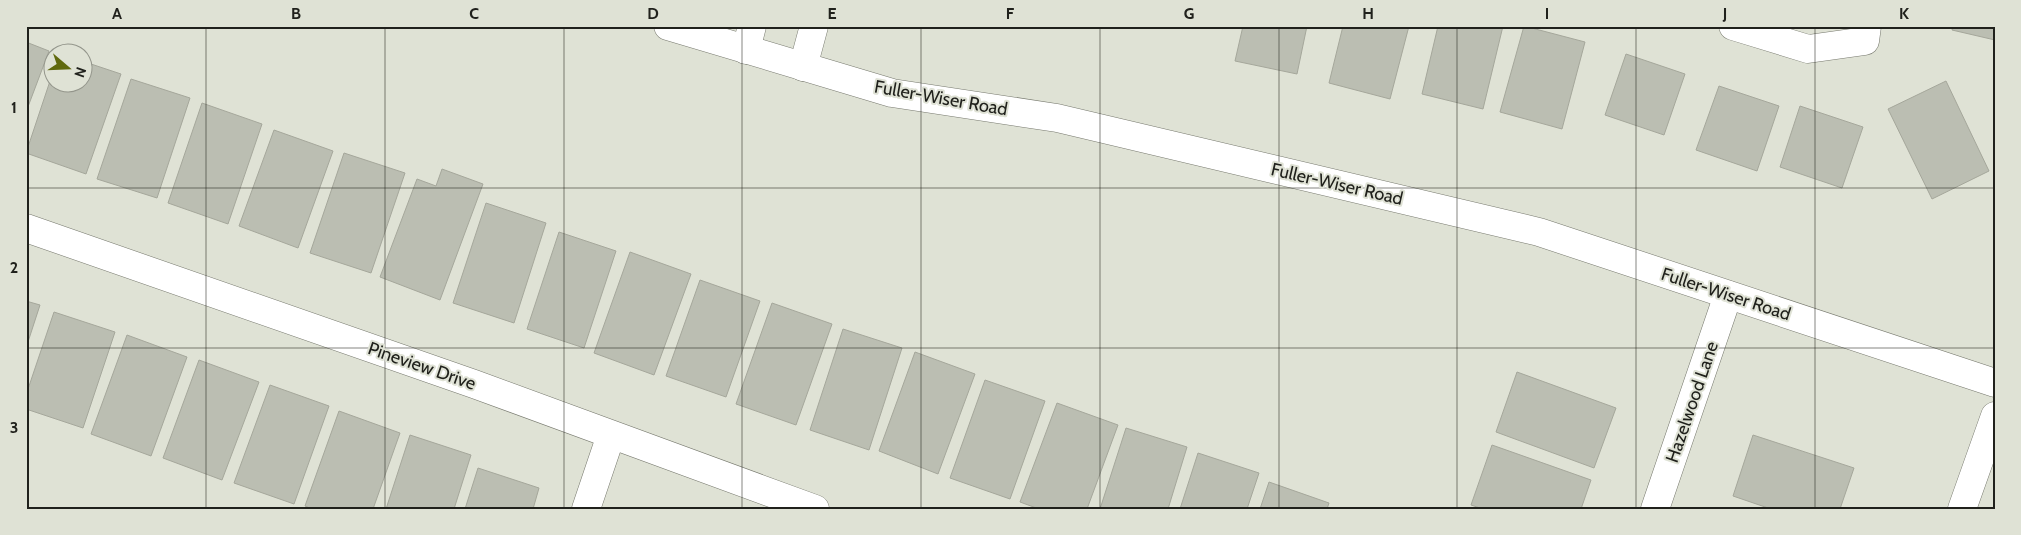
<svg xmlns="http://www.w3.org/2000/svg" width="2021" height="535" viewBox="0 0 2021 535" font-family="Cabin,sans-serif">
  <style>
    .building { fill: #bbbeb2; stroke: #a5a79b }
    .lines { fill: none; stroke-linecap: round; stroke-linejoin: round }
    .street-casing { stroke: #77796e; stroke-width: 29 }
    .secondary-casing { stroke: #77796e; stroke-width: 29 }
    .street { stroke: #fff; stroke-width: 28 }
    .secondary { stroke: #fff; stroke-width: 28 }
    .grid { fill: none; stroke: #20211c; stroke-width: 1; stroke-opacity: 0.55 }
    .labels { text-anchor: middle; stroke-width: 4; stroke-linejoin: round; paint-order: stroke }
    .street-label { font-size: 18px; fill: #20211c; stroke: #dfe2d5 }
    .neatline { fill: none; stroke: #20211c; stroke-width: 2 }
    .grid-label { font-size: 16px; text-anchor: middle; font-weight: bold; fill: #20211c }
  </style>
  <rect width="100%" height="100%" fill="#dfe2d5"/>
  <g class="building">
    <polygon points="1243,26 1307,26 1297,74 1235,61"/>
    <polygon points="1343,26 1409,26 1390,99 1329,83"/>
    <polygon points="1438,26 1503,26 1483,109 1422,94"/>
    <polygon points="1524,26 1585,42 1562,129 1500,112"/>
    <polygon points="1953,26 1995,26 1995,40 1952,30"/>
    <polygon points="26,42 49,51 26,112"/>
    <polygon points="1626,54 1685,74 1664,135 1605,115"/>
    <polygon points="82,61 121,74 86,174 26,153 52,75 52,82 82,82"/>
    <polygon points="131,79 190,98 157,198 97,179"/>
    <polygon points="1946,81 1989,171 1932,199 1888,109"/>
    <polygon points="1719,86 1779,106 1757,171 1696,150"/>
    <polygon points="202,103 262,124 228,224 168,203"/>
    <polygon points="1800,106 1863,127 1842,188 1780,167"/>
    <polygon points="274,130 333,151 298,248 239,226"/>
    <polygon points="344,153 405,173 371,273 310,253"/>
    <polygon points="442,169 483,184 440,300 380,277 417,179 436,186"/>
    <polygon points="486,203 546,223 514,323 453,303"/>
    <polygon points="559,232 616,251 584,348 527,329"/>
    <polygon points="630,252 691,274 654,375 594,353"/>
    <polygon points="700,280 760,301 726,397 666,376"/>
    <polygon points="26,301 40,305 26,348"/>
    <polygon points="772,303 832,324 796,425 736,404"/>
    <polygon points="54,312 115,332 83,428 26,409 26,395"/>
    <polygon points="843,329 902,348 869,450 810,430"/>
    <polygon points="127,335 187,357 151,456 91,434"/>
    <polygon points="915,352 975,374 938,474 879,451"/>
    <polygon points="199,360 259,382 222,480 163,458"/>
    <polygon points="1517,372 1616,408 1594,468 1496,432"/>
    <polygon points="985,380 1045,401 1010,499 950,478"/>
    <polygon points="270,385 329,406 294,504 234,483"/>
    <polygon points="1057,403 1118,425 1087,509 1039,509 1020,502"/>
    <polygon points="339,411 400,433 373,509 312,509 305,506"/>
    <polygon points="1126,428 1187,447 1168,509 1100,509"/>
    <polygon points="410,435 471,455 454,509 386,509"/>
    <polygon points="1753,435 1854,468 1840,509 1771,509 1733,496"/>
    <polygon points="1492,445 1591,480 1581,509 1483,509 1471,505"/>
    <polygon points="1198,453 1259,473 1247,509 1180,509"/>
    <polygon points="478,468 539,488 533,509 465,509"/>
    <polygon points="1269,482 1329,503 1327,509 1260,509"/>
  </g>
  <g class="lines">
    <defs>
      <g id="street">
        <polyline points="1733,26 1808,49 1865,41 1867,26"/>
        <polyline points="746,50 752,26"/>
        <polyline points="803,67 814,26"/>
        <polyline points="26,228 474,384 815,509"/>
        <polyline points="586,509 611,435"/>
        <polyline points="1655,509 1728,295"/>
      </g>
      <g id="secondary">
        <polyline points="668,26 892,93 1057,118 1539,232 1995,383"/>
        <polyline points="1962,509 1995,416"/>
      </g>
    </defs>
    <use href="#street" class="street-casing"/>
    <use href="#secondary" class="secondary-casing"/>
    <use href="#street" class="street"/>
    <use href="#secondary" class="secondary"/>
  </g>
  <path class="grid" d="M206,26v483M385,26v483M564,26v483M742,26v483M921,26v483M1100,26v483M1279,26v483M1457,26v483M1636,26v483M1815,26v483M26,188h1969M26,348h1969"/>
  <g class="labels">
    <g class="street-label">
      <text transform="translate(941 98) rotate(10)" y="6">Fuller-Wiser Road</text>
      <text transform="translate(1337 184) rotate(13)" y="6">Fuller-Wiser Road</text>
      <text transform="translate(1726 294) rotate(18)" y="6">Fuller-Wiser Road</text>
      <text transform="translate(422 366) rotate(19)" y="6">Pineview Drive</text>
      <text transform="translate(1692 402) rotate(-71)" y="6">Hazelwood Lane</text>
    </g>
  </g>
  <rect width="2021" height="535" fill="none" stroke="#dfe2d5" stroke-width="55"/>
  <g transform="translate(68 68) rotate(109)"><circle r="24" fill="#dfe2d5" stroke="#93958b"/>
  <path d="M0-4L9 19L0 12L-9 19Z" fill="#60690e"/>
  <text y="-8" font-size="14" font-weight="bold" text-anchor="middle" fill="#20211c">N</text>
  </g>
  <rect x="28" y="28" width="1966" height="480" class="neatline"/>
  <g class="grid-label">
    <text x="117" y="19">A</text>
    <text x="296" y="19">B</text>
    <text x="474" y="19">C</text>
    <text x="653" y="19">D</text>
    <text x="832" y="19">E</text>
    <text x="1010" y="19">F</text>
    <text x="1189" y="19">G</text>
    <text x="1368" y="19">H</text>
    <text x="1547" y="19">I</text>
    <text x="1725" y="19">J</text>
    <text x="1904" y="19">K</text>
    <text x="14" y="113">1</text>
    <text x="14" y="273">2</text>
    <text x="14" y="433">3</text>
  </g>
</svg>
